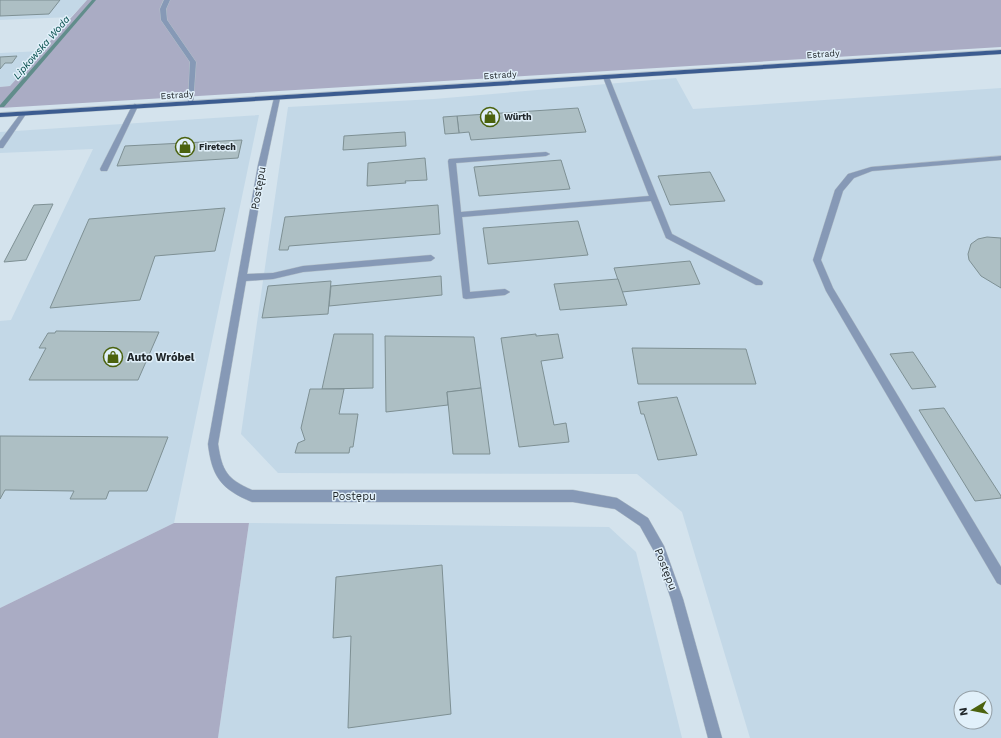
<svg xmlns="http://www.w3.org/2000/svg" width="1001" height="738" viewBox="0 0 1001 738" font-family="'Work Sans',sans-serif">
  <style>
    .built { fill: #c3d8e7; fill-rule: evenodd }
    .green { fill: #aaacc4 }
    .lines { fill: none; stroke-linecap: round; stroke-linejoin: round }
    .stream { fill: #618d8b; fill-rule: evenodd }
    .building { fill: #adbfc4; stroke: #7e9094 }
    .minor-casing { stroke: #b4c1ca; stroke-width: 1 }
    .major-casing { stroke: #b4c1ca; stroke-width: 1 }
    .minor { fill: #8699b6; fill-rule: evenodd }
    .major { fill: #3c5c90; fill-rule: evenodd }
    .labels { text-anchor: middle; stroke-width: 3; stroke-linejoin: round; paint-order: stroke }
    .far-street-label { font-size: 9px; fill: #202629; stroke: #e1f0fa }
    .far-poi-label { font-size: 9px; font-weight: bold; fill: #202629; stroke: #e1f0fa; text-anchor: start }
    .far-water-label { font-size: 10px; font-style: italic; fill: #004947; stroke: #e1f0fa }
    .street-label { font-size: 11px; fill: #202629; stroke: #e1f0fa }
    .poi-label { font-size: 11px; font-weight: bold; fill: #202629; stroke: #e1f0fa; text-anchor: start }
  </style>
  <rect width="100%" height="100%" fill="#d4e3ed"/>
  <g class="built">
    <polygon points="0,0 87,0 71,17 0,20"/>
    <polygon points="42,51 10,86 0,87 0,53"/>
    <path d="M676,78l17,31 308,-21v650h-251l-68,-226 -45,-38 -359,-1 -37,-39 47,-327 146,-8zM961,698h24v24h-24z"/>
    <polygon points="259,115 174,523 0,608 0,321 11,320 93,149 0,153 0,132"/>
    <polygon points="249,523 609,527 636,552 682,738 218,738"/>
  </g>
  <g class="green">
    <polygon points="87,0 1001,0 1001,47 0,108 0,87 10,86"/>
    <polygon points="174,523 249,523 218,738 0,738 0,608"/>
  </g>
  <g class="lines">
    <polygon class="stream" points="92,0 96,0 4,107 0,107 0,105"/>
  </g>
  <g class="building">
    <polygon points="0,0 60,0 49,14 0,16"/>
    <polygon points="17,56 12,63 5,63 0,69 0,57"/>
    <polygon points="578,108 586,132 471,140 469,132 459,133 457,116"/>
    <polygon points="457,116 459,133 445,134 443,117"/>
    <polygon points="405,132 406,146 343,150 344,136"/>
    <polygon points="242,140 238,158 117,166 125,146"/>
    <polygon points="425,158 427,180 405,181 406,183 367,186 368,163"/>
    <polygon points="561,160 570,189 479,196 474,167"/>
    <polygon points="710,172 725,201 670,205 658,176"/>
    <polygon points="53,204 26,260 4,262 34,205"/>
    <polygon points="438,205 440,234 289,246 288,250 279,250 285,217"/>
    <polygon points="225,208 215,251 155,256 140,300 50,308 89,219"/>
    <polygon points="578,221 588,255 488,264 483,228"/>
    <polygon points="987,237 1001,238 1001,288 981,276 969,260 968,254 971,244 978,239"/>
    <polygon points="690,261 700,284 622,292 614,268"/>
    <polygon points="441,276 442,295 329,306 331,286"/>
    <polygon points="618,279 627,305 560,310 554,284"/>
    <polygon points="331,281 328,314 262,318 268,286"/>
    <polygon points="56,331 159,332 138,380 29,380 46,348 39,348 48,333 55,333"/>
    <polygon points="334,334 373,334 373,388 322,389"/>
    <polygon points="536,334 536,336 558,334 563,358 541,361 554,425 566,423 569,442 519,447 501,338"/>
    <polygon points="385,336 474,337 481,388 447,392 448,405 386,412"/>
    <polygon points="632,348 746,349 756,384 638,384"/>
    <polygon points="913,352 936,387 912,389 890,354"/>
    <polygon points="481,388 490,454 453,454 447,392"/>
    <polygon points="310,389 344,389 339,414 358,414 353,447 350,447 349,453 295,453 298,443 305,440 301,428"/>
    <polygon points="677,397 697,455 658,460 644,414 641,414 638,402"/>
    <polygon points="944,408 1001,496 1001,498 975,501 919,410"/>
    <polygon points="0,436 168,437 147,491 109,491 106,499 70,499 74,491 5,490 0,499"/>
    <polygon points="442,565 451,714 348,728 351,636 333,638 336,577"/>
  </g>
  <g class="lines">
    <defs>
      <g id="minor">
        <polygon points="164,0 170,0 166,9 167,20 196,62 193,104 188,103 190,62 161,20 160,9"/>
        <polygon points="604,76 609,77 672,234 762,281 763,283 762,285 756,285 666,238 651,201 462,217 470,292 505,289 510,292 505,295 466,299 463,298 448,161 449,159 546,152 550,154 546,156 456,163 461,212 649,196 603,77"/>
        <path d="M277,96l3,2 -14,67 -19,109 26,-1 30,-7 128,-11 4,3 -4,3 -128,11 -30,7 -27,2 -28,163c4,27 9,35 34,46h321l44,8 31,20 16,28 19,53 39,139h-14l-37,-139 -16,-46 -15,-27 -25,-17 -42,-7h-321c-31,-13 -40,-25 -44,-58l50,-279 16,-67z"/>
        <polygon points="135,104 138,106 108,169 107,171 101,171 100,169 132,106"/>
        <polygon points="23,112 26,114 3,148 0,148 0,141 21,113"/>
        <polygon points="1001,156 1001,160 872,171 854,178 843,191 821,260 833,288 1001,567 1001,585 997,583 826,291 813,260 835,190 848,174 871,167"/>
      </g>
      <polygon id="major" points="1001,50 1001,54 0,117 0,113"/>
    </defs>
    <use href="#minor" class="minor-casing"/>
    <use href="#major" class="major-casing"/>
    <use href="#minor" class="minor"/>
    <use href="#major" class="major"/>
  </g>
  <defs>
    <symbol id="shop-ring" viewBox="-11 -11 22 22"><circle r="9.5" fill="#e1f0fa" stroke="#4b620e" stroke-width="1.5"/><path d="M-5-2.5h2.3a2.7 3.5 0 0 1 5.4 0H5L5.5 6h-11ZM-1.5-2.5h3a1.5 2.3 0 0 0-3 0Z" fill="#4b620e"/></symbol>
  </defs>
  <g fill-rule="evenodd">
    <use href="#shop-ring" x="479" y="106" width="22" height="22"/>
    <use href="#shop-ring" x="174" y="136" width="22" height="22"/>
    <use href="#shop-ring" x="102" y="346" width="22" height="22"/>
  </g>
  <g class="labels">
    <g class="far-street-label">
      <text transform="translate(823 54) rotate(-4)" y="3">Estrady</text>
      <text transform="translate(500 75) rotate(-4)" y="3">Estrady</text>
      <text transform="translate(177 95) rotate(-4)" y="3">Estrady</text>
    </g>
    <g class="far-poi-label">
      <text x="504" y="120">Würth</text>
      <text x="199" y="150">Firetech</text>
    </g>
    <g class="far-water-label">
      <text transform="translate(41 47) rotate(-49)" y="4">Lipkowska Woda</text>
    </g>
    <g class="street-label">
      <text transform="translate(258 188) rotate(-80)" y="4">Postępu</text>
      <text x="354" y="500">Postępu</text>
      <text transform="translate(666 569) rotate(69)" y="4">Postępu</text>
    </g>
    <g class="poi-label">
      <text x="127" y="361">Auto Wróbel</text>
    </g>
  </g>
  <g transform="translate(973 710) rotate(260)"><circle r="19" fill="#e1f0fa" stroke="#949fa6"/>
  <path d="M0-3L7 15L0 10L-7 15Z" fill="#4b620e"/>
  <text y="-6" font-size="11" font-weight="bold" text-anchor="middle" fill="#202629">N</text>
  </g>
</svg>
